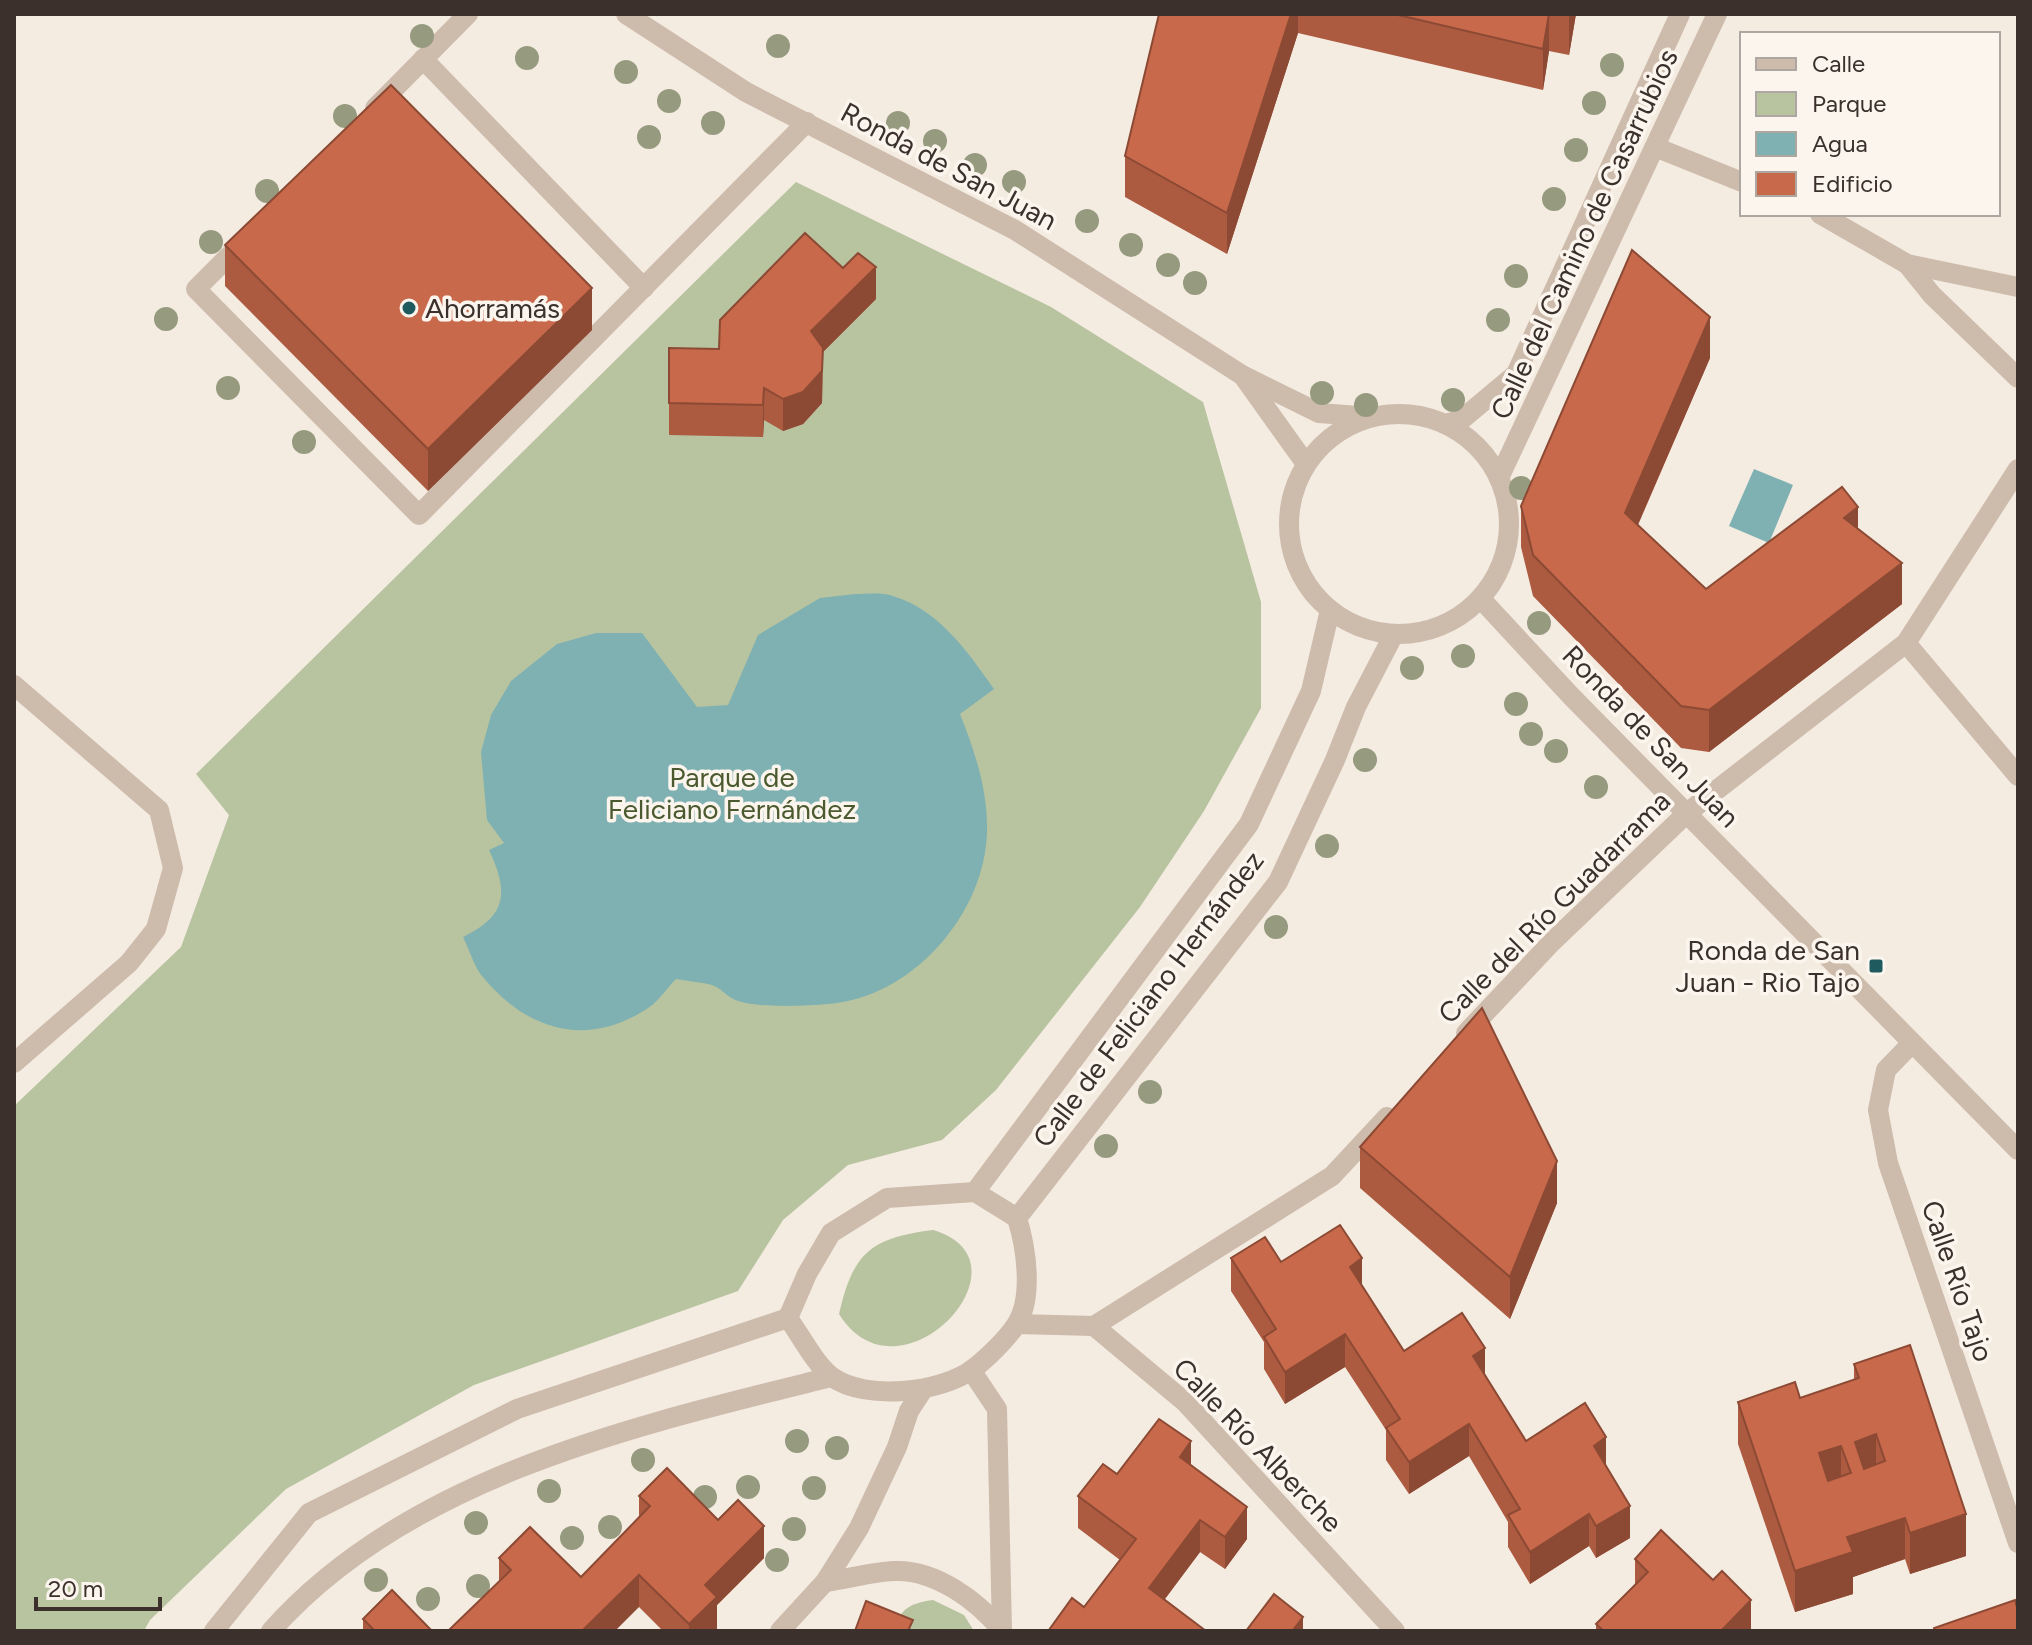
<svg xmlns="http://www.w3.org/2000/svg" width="2032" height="1645" viewBox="0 0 2032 1645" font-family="Figtree,sans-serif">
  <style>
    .green { fill: #b8c4a0 }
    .water { fill: #7fb0b2 }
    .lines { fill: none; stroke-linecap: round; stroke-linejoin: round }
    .minor { stroke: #cdbbac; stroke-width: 20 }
    .tree { fill: #969b7f }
    .wall { fill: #ac5a40 }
    .shaded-wall { fill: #8c4a34 }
    .building { fill: #c8694b; stroke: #8c4a34; stroke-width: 2; fill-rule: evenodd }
    .poi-dot { fill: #1f5a5e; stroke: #fbf5ee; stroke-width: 3 }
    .labels { text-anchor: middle; stroke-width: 7; stroke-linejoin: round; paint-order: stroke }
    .street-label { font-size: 28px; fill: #3b302b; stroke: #fbf5ee }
    .poi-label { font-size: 28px; fill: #3b302b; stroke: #fbf5ee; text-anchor: start }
    .park-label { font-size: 28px; fill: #4a5a2e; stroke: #fbf5ee }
  </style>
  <rect width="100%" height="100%" fill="#f4ebe1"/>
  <g class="green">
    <polygon points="796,182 1051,307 1203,402 1261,602 1261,708 1204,811 1140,907 996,1090 942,1140 848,1165 783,1220 738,1291 474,1385 286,1489 150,1620 144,1631 14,1631 14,1106 181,947 229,815 196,774"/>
    <path d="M933,1230c106,31 -34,181 -94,84 14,-61 31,-76 94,-84z"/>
    <path d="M933,1600l31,15 10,16h-81c7,-23 18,-28 40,-31z"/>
  </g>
  <g class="water">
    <polygon points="1754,469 1793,485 1769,543 1729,526"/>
    <path d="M855,594c11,0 27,-2 38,2 46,14 75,56 101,93l-34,25c15,38 28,76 27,118 -2,82 -75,166 -159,172 -23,2 -69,4 -90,-3 -10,-3 -17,-13 -26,-16 -12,-3 -25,-4 -36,-6 -8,8 -16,20 -25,27 -62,43 -123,26 -169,-30 -8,-10 -13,-27 -19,-39 44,-21 46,-45 26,-87l15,-7 -17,-23 -6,-68 10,-37 20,-34 46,-37 39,-11h46l55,74 31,-2 30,-70 62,-37z"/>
  </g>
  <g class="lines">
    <g class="minor">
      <polyline points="626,14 746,92 1015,230 1242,375 1319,413 1372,417"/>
      <polyline points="423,59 644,288"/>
      <polyline points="375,108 468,14"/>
      <polyline points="1655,147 1742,182"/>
      <polyline points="1820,214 1907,264 2018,287"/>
      <polyline points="243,242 196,289 419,515 807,122"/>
      <polyline points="1907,264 1932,295 2018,378"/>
      <polyline points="1243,376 1306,464"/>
      <circle cx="1399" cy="524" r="110"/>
      <polyline points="1445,424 1461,420 1516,374 1680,14"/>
      <polyline points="1499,478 1717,14"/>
      <polyline points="1481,599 1571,696 2018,1150"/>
      <polyline points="1906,643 2018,776"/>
      <polyline points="14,685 159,810 173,868 156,929 129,963 14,1063"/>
      <polyline points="1466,1033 1552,942 1687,813 1906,643 2018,469"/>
      <polyline points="1912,1043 1886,1070 1878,1110 1888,1163 2018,1543"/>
      <path d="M975,1192l42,26c9,29 17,80 -1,107 -10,15 -30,34 -43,44 -33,24 -107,32 -141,8 -17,-13 -31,-41 -44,-59l19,-44 24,-41 56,-35z"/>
      <polyline points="975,1192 1249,824 1311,691 1330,610"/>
      <polyline points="1017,1218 1278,882 1335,760 1356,707 1394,634"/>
      <polyline points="1017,1324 1094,1326 1185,1402 1395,1631"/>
      <polyline points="1094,1326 1332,1176 1387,1117"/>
      <polyline points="971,1370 997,1409 1002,1631"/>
      <path d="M825,1582c23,-3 46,-10 69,-11 41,-2 84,30 108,60"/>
      <polyline points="214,1631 309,1513 517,1409 788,1318"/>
      <path d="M271,1631c137,-155 367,-206 560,-254"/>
      <polyline points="780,1631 825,1582 859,1528 897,1447 909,1411 922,1391"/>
    </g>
  </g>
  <g class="tree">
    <circle cx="422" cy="36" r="12"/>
    <circle cx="778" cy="46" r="12"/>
    <circle cx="527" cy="58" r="12"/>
    <circle cx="1612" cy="65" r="12"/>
    <circle cx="626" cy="72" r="12"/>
    <circle cx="669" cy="101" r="12"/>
    <circle cx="1594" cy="103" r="12"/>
    <circle cx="345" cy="116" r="12"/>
    <circle cx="713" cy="123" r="12"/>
    <circle cx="898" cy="123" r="12"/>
    <circle cx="649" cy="137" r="12"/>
    <circle cx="935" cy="141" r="12"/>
    <circle cx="1576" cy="150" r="12"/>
    <circle cx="975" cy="165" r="12"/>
    <circle cx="1014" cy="182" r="12"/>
    <circle cx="267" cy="191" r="12"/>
    <circle cx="1554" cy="199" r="12"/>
    <circle cx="1087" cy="221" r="12"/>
    <circle cx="211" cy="242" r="12"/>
    <circle cx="1131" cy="245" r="12"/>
    <circle cx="1168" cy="265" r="12"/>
    <circle cx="1516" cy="276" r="12"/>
    <circle cx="1195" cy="283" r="12"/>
    <circle cx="166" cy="319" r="12"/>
    <circle cx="1498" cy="320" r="12"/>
    <circle cx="228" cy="388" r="12"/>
    <circle cx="1322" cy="393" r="12"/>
    <circle cx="1453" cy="400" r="12"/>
    <circle cx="1366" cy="405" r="12"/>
    <circle cx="304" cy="442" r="12"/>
    <circle cx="1521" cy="488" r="12"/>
    <circle cx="1539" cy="623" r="12"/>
    <circle cx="1463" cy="656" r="12"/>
    <circle cx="1412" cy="668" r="12"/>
    <circle cx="1516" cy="704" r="12"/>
    <circle cx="1531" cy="734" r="12"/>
    <circle cx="1556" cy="751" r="12"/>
    <circle cx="1365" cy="760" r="12"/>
    <circle cx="1596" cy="787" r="12"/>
    <circle cx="1327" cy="846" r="12"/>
    <circle cx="1276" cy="927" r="12"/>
    <circle cx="1150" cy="1092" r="12"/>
    <circle cx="1106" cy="1146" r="12"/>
    <circle cx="797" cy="1441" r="12"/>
    <circle cx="837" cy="1448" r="12"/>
    <circle cx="643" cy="1460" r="12"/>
    <circle cx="748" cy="1487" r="12"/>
    <circle cx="814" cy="1488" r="12"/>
    <circle cx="549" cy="1491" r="12"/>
    <circle cx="705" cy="1497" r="12"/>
    <circle cx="476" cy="1523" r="12"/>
    <circle cx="610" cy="1527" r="12"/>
    <circle cx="794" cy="1529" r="12"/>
    <circle cx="572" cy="1538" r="12"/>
    <circle cx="777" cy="1560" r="12"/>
    <circle cx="376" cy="1580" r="12"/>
    <circle cx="478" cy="1586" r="12"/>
    <circle cx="428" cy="1599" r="12"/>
  </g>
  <g class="wall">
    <polygon points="1159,14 1576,14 1569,55 1549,51 1543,90 1298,33 1227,254 1125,197 1125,156"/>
    <polygon points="225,245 592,330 428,491 225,286"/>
    <polygon points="876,299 823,352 822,403 803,424 783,431 764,420 763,437 669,435 669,348 719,349"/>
    <polygon points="1710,358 1638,525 1706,589 1858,528 1902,604 1709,752 1681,748 1533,596 1521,547 1521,506"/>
    <polygon points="1360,1147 1557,1203 1510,1319 1360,1188"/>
    <polygon points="1231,1258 1362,1285 1404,1351 1485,1375 1526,1441 1606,1465 1630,1538 1596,1558 1589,1546 1530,1584 1508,1547 1508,1522 1469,1456 1409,1494 1386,1460 1386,1430 1345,1367 1285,1404 1264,1369 1264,1342 1231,1291"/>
    <polygon points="1854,1364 1966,1556 1910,1574 1905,1559 1853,1577 1853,1594 1795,1612 1738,1444 1738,1402 1800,1398 1854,1380"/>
    <polygon points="1191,1465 1247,1539 1225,1569 1200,1552 1165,1599 1206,1631 1049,1631 1084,1607 1120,1560 1078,1528 1078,1496"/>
    <polygon points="639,1496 718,1520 764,1558 717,1605 717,1629 715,1631 663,1631 639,1607 499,1581 499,1558 581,1577 639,1517"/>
    <polygon points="1635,1559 1751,1631 1596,1631 1596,1624 1635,1585"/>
    <polygon points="363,1619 432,1631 363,1631"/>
  </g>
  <g class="shaded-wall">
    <polygon points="1291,14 1298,14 1298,33 1227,254 1227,213"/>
    <polygon points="1549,14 1549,51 1543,90 1543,49"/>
    <polygon points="1569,14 1576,14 1569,55"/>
    <polygon points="876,267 876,299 823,352 822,403 803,424 783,431 783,399 811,331"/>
    <polygon points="592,288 592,330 428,491 428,449"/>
    <polygon points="1710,317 1710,358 1625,554 1625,513"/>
    <polygon points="764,388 764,420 763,437 763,405"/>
    <polygon points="1858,507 1858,548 1844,518"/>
    <polygon points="1902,563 1902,604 1709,752 1709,710"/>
    <polygon points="1557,1161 1557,1203 1510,1319 1510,1277"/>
    <polygon points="1362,1258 1362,1291 1350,1267"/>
    <polygon points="1345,1334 1345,1367 1285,1404 1285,1372"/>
    <polygon points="1485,1348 1485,1380 1473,1356"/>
    <polygon points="1469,1424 1469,1456 1409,1494 1409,1462"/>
    <polygon points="1876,1434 1876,1476 1855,1483 1855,1442"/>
    <polygon points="1606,1437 1606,1469 1594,1446"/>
    <polygon points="1191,1441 1191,1473 1180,1457"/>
    <polygon points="1841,1446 1841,1488 1819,1494 1819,1453"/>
    <polygon points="1630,1506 1630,1538 1596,1558 1596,1526"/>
    <polygon points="1247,1507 1247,1539 1225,1569 1225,1537"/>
    <polygon points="1589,1514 1589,1546 1530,1584 1530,1552"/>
    <polygon points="1966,1514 1966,1556 1910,1574 1910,1533"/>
    <polygon points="1905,1518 1905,1559 1853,1577 1853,1594 1795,1612 1795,1571 1847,1537"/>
    <polygon points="1200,1520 1200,1552 1149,1620 1149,1588"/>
    <polygon points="764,1526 764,1558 717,1605 717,1629 715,1631 689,1631 689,1624 705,1585"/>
    <polygon points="639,1575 639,1607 615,1631 582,1631"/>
    <polygon points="1751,1600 1751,1631 1721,1631"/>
    <polygon points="1303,1617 1303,1631 1294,1631 1294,1629"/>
  </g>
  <g class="building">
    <polygon points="1159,14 1291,14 1227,213 1125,156"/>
    <polygon points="1394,14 1549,14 1543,49"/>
    <polygon points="391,85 592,288 428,449 225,245"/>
    <polygon points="805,233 843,268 858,253 876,267 811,331 823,348 822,371 803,392 783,399 764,388 763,405 669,403 669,348 719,349 720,320"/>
    <polygon points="1632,250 1710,317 1625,513 1706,589 1842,487 1858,507 1844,518 1902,563 1709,710 1681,706 1533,555 1521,506"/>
    <polygon points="1482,1008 1557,1161 1510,1277 1360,1147"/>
    <polygon points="1340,1225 1362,1258 1350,1267 1404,1351 1462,1313 1485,1348 1473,1356 1526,1441 1585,1403 1606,1437 1594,1446 1630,1506 1596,1526 1589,1514 1530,1552 1508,1515 1520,1509 1469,1424 1409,1462 1386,1428 1400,1419 1345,1334 1285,1372 1264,1337 1276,1329 1231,1258 1265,1237 1281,1262"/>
    <path d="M1910,1345l56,169 -56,19 -5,-15 -58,19 6,15 -58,19 -57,-169 57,-20 5,16 59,-20 -5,-14zM1876,1434l9,27 -21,8 -9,-27zM1841,1446l10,27 -23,8 -9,-28z"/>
    <polygon points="1159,1419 1191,1441 1180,1457 1247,1507 1225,1537 1200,1520 1149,1588 1206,1631 1050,1631 1049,1630 1072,1598 1084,1607 1136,1539 1078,1496 1103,1464 1117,1474"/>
    <polygon points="667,1468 718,1520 738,1500 764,1526 705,1585 717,1597 689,1624 639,1575 582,1631 448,1631 511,1570 499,1558 530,1527 581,1577 650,1506 639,1496"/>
    <polygon points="1661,1530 1713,1580 1722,1571 1751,1600 1721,1631 1604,1631 1596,1624 1648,1572 1635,1559"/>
    <polygon points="392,1590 432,1631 375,1631 363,1619"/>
    <polygon points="1274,1594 1303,1617 1294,1629 1296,1631 1246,1631"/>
    <polygon points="2015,1600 2018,1611 2018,1631 1935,1631 1934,1628"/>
    <polygon points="866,1601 913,1620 908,1631 855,1631"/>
  </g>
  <g class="poi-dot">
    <circle cx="409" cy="308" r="8"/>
    <rect x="1868" y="958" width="16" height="16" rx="4"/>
  </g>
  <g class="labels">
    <g class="street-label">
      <text transform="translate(949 166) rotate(28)" y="10">Ronda de San Juan</text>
      <text transform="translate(1584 234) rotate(-65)" y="10">Calle del Camino de Casarrubios</text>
      <text transform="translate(1651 736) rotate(46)" y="10">Ronda de San Juan</text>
      <text transform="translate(1554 907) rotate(-45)" y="10">Calle del Río Guadarrama</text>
      <text transform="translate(1148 999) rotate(-53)" y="10">Calle de Feliciano Hernández</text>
      <text transform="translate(1958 1281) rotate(71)" y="10">Calle Río Tajo</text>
      <text transform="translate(1258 1445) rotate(46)" y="10">Calle Río Alberche</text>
    </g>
    <g class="poi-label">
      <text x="425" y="318">Ahorramás</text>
      <text x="1860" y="960" text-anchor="end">Ronda de San<tspan x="1860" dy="32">Juan - Rio Tajo</tspan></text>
    </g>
    <g class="park-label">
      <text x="732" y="787">Parque de<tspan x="732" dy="32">Feliciano Fernández</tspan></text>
    </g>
  </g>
  <rect width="2032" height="1645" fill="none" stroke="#3b302b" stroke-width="32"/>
  <rect x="1740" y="32" width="260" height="184" fill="#fbf5ee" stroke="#aea6a0" stroke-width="2"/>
  <rect x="1756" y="58" width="40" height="12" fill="#cdbbac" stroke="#aea6a0" stroke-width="2"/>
  <text x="1812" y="72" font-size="24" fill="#3b302b">Calle</text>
  <rect x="1756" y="92" width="40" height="24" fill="#b8c4a0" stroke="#aea6a0" stroke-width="2"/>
  <text x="1812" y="112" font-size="24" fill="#3b302b">Parque</text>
  <rect x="1756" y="132" width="40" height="24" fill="#7fb0b2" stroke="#aea6a0" stroke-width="2"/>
  <text x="1812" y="152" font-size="24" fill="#3b302b">Agua</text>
  <rect x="1756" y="172" width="40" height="24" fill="#c8694b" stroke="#aea6a0" stroke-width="2"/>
  <text x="1812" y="192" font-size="24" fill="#3b302b">Edificio</text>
  <path d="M36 1597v12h124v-12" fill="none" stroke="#3b302b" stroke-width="4"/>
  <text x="48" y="1597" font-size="24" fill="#3b302b" stroke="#fbf5ee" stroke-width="6" paint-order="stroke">20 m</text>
</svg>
